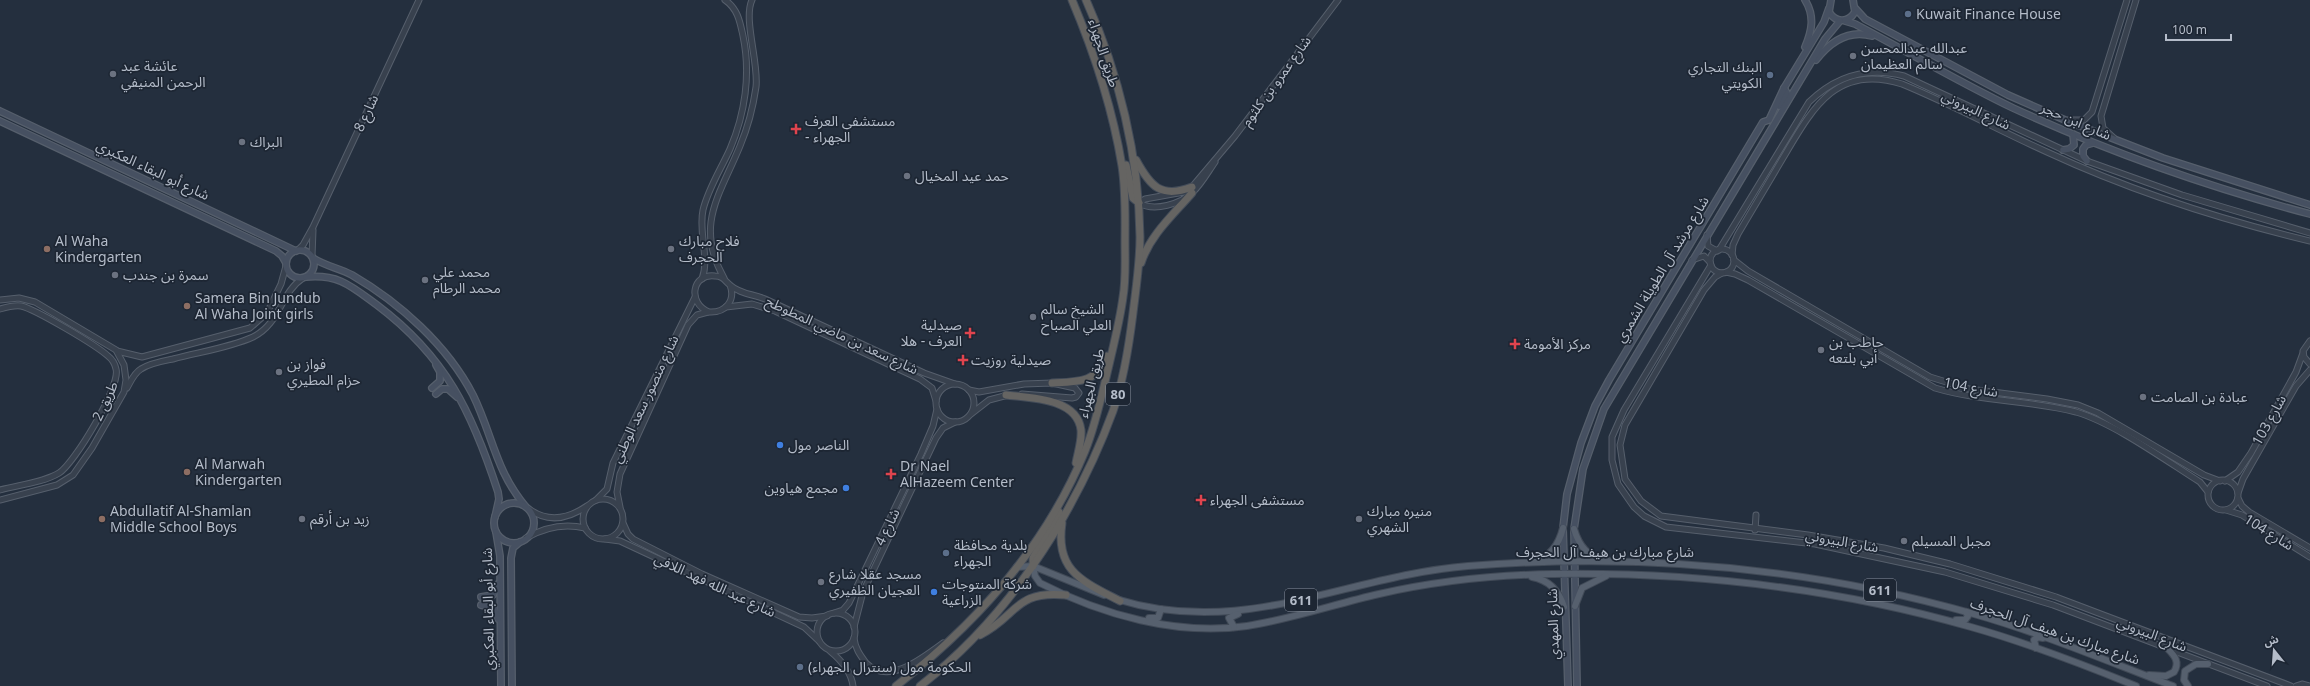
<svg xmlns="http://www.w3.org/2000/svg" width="2310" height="686" viewBox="0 0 2310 686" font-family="'Noto Sans','Noto Sans Arabic',sans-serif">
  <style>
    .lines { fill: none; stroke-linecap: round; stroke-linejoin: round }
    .tertiary-casing { stroke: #565f6c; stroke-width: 7 }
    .secondary-casing { stroke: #565f6c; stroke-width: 8 }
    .primary-casing { stroke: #414a57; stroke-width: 8 }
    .trunk-casing { stroke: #434c59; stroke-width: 9 }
    .tertiary { stroke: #38414e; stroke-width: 5 }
    .secondary { stroke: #465061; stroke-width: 5.5 }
    .primary { stroke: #56606e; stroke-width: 6 }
    .trunk { stroke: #656462; stroke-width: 7 }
    .service-dot { fill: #5c6f8a; stroke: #1d2633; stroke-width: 1.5 }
    .worship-dot { fill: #6b7280; stroke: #1d2633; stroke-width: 1.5 }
    .health-dot { fill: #e0444e; stroke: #1d2633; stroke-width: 1.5 }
    .education-dot { fill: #8d6e63; stroke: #1d2633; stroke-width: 1.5 }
    .shop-dot { fill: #3f7fe0; stroke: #1d2633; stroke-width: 1.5 }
    .labels { text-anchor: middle; stroke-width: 3.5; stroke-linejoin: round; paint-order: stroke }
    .shield { fill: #1d2633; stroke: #878f9c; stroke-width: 1 }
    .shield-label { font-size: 13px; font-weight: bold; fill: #b4bcc9 }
    .poi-label { font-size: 14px; fill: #b4bcc9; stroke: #1d2633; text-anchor: start }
    .street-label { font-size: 14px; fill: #b4bcc9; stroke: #1d2633 }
  </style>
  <rect width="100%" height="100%" fill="#242f3e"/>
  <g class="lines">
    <defs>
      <g id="tertiary">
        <polyline points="2068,120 2084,120 2092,112 2127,0"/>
        <polyline points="2114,138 2103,128 2101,116 2136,0"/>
        <polyline points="1191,188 1235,136 1338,0"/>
        <path d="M1184,192l-39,7 -6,4c15,9 42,1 54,-11 9,-9 15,-20 22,-30"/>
        <polyline points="1707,235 1708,246 1717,251"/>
        <circle cx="1722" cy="261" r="12"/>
        <polyline points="298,250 303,245 313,227 419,0"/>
        <path d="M1719,250l90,-148c27,-26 58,-36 95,-26l183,85 95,34 128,38"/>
        <path d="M1732,255l1,-10 5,-11c15,-25 30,-51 45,-76 29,-49 53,-95 119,-74 49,20 96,46 145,68 82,38 175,68 263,89"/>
        <polyline points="312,256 313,230"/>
        <polyline points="1692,260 1704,256 1710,262"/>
        <polyline points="1734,260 1748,271 1930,377 1969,389 2047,399 2078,405 2098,413 2204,475 2220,481"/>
        <polyline points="1711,265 1624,410 1612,437 1612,460 1618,484 1634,507 1644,516 1666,527 1815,544 1945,572 2053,605 2267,686"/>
        <path d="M1726,272l9,2 13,6 187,108c47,14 95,12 141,24 38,11 89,48 124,70l8,10"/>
        <polyline points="1722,273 1715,277 1704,290 1625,425 1620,445 1625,479 1641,501 1661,516 1808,535 1884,548 1950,564 2056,597 2291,686"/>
        <path d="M724,278c-30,-53 -4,-83 16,-132 8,-19 13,-38 16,-59 3,-24 -13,-68 -4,-87"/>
        <path d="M702,279c8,-22 -4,-46 1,-69 5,-21 18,-41 27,-61 15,-35 21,-75 13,-113 -3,-14 -5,-27 -18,-36"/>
        <path d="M730,285c6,16 -5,28 -21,27 -22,-9 -17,-39 6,-36 8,0 10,5 15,9 10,9 23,9 35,14l159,74 31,11"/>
        <polyline points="0,300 19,298 35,302 116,350 124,365 126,380 124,392 92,448 73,475 57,485 0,500"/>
        <polyline points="726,307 752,304 775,311 920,379 932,388 936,401"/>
        <path d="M0,309c7,-2 14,-4 21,-3 14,3 75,39 87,50 4,3 7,8 8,13 5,17 -42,95 -57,104 -17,10 -41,12 -59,17"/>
        <polyline points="2310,341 2303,351 2304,357 2310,364"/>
        <polyline points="117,351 142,357 250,328 267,313 281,284 286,266"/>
        <circle cx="955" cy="403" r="19"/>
        <path d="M127,388c4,-7 7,-15 14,-19 9,-6 22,-8 32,-10 26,-7 56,-11 80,-22 28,-14 27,-44 50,-59"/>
        <polyline points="969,390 979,392 1024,384 1052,383 1075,388 1079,393 1076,397 1072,398 1022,394"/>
        <polyline points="971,414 989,400 1008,395"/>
        <circle cx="2223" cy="495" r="15"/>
        <polyline points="2225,481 2238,472 2251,453 2296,372 2303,353"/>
        <polyline points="2238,493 2243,479 2296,386 2310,370"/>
        <polyline points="2238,498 2242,506 2249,512 2310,548"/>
        <circle cx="603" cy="519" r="20"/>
        <polyline points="596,500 607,489 613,463 695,297"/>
        <polyline points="620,507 617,492 620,474 688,325 697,315 708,312"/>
        <path d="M529,509c19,14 39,10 58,-3"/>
        <polyline points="2226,510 2242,515 2310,557"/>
        <polyline points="623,523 628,534 633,539 702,574 799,617 812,618 827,616"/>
        <polyline points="1755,530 1756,515"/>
        <path d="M526,538c19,-11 38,-15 59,-10"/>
        <polyline points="605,539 620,541 804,627 819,641"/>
        <polyline points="834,613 843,610 849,603 921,454 933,426 937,409"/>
        <circle cx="836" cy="632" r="19"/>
        <polyline points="854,627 863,592 936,438 943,428 955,422"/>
        <path d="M854,638c1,10 6,17 12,25 23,23 56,-5 77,-20"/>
        <path d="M830,651c11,9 21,20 23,35"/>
        <polyline points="2296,686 2302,684 2310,686"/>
      </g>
      <g id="secondary">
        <path d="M1831,0l-2,12c7,11 19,11 26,0l-2,-12"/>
        <polyline points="1855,8 1865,19 2008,95 2065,120 2163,158 2310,205"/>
        <path d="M1845,21l10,3c53,28 104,58 158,84 96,44 195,79 297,106"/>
        <path d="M1805,47c7,-16 10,-31 0,-47"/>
        <path d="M1816,60c14,-18 32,-31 56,-24"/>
        <polyline points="1779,106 1787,93 1784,88"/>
        <polyline points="0,111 296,251"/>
        <polyline points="0,121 276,251 282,256 286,263"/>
        <polyline points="2063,150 2069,149 2074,145 2073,134"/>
        <polyline points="2087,161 2083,156 2083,149 2086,145 2093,143"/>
        <circle cx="300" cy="264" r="14"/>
        <path d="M313,258c12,8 26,10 39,17 48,28 95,70 121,120 20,41 22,75 53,112"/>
        <path d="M306,277c33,-3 45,9 71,28 69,52 95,107 121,187l1,7 -4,18"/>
        <polyline points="432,388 440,381 440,372 436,365"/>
        <polyline points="436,394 442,389 448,389 457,397"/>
        <circle cx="514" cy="523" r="20"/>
        <polyline points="496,532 500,556 501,686"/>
        <polyline points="481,597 493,595 498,584"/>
        <polyline points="481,605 494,608 498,619"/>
        <polyline points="512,686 511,558 513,548 520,542"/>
        <polyline points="1568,686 1563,528 1567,494 1581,443 1595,406 1609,380 1763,122 1769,120 1784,88 1824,22 1829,8"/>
        <polyline points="1577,686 1574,529 1583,469 1604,409 1825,39 1840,21"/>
      </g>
      <g id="primary">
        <path d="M1574,529c5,17 14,29 33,31"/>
        <path d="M1534,561c17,-4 25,-17 29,-33"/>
        <path d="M1033,566l2,10 5,7c62,32 137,53 207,43 45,-7 88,-22 132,-32 57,-13 115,-19 174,-20 141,-2 282,14 418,53 57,16 111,37 165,59"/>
        <polyline points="1017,567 1033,566 1104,595"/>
        <path d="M1532,577c17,3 27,14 32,30"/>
        <path d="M1116,599c129,40 228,-23 352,-33 170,-13 342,1 506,48 67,19 133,47 199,72"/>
        <polyline points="1575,606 1582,588 1606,576"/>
        <polyline points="1149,618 1158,618 1161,609"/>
        <polyline points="1956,620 1965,620 1968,616 1966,612"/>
        <polyline points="1234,627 1229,618 1238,614"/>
        <polyline points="2036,648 2034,640 2038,637 2043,638"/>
        <path d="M2149,675l17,1 8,-4c6,-10 1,-16 -7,-24"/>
        <polyline points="2188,686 2184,680 2185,671 2196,664 2208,664"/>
      </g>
      <g id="trunk">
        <path d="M1136,160c14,26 25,39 56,27"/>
        <polyline points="1126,165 1133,198 1139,203"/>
        <path d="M1141,263c9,-28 32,-48 51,-70"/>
        <path d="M1052,383c24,-1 47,0 55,-27"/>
        <path d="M1006,395c25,3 71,3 75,35 1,11 -3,22 -5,33"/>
        <path d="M1062,523c-7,48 20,58 58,78"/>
        <polyline points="1033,566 1033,558 1059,512"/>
        <path d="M980,635c38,-19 34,-45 86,-40"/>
        <path d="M896,686c80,-62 150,-140 189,-235 11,-27 17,-57 24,-86 5,-22 11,-45 14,-68 3,-17 2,-36 2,-54 0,-25 1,-51 -3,-77 -9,-55 -28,-114 -50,-166"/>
        <path d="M920,686c55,-42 97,-93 133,-151 24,-40 44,-80 60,-124 11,-32 16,-65 20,-98 3,-25 7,-50 7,-76 -1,-80 -21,-164 -54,-237"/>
      </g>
    </defs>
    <use href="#tertiary" class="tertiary-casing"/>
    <use href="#secondary" class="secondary-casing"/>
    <use href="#primary" class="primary-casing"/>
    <use href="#trunk" class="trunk-casing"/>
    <use href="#tertiary" class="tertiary"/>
    <use href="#secondary" class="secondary"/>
    <use href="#primary" class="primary"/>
    <use href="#trunk" class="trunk"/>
  </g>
  <g class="service-dot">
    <circle cx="1908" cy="14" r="4"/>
    <circle cx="1770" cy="75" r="4"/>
    <circle cx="946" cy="553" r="4"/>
    <circle cx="800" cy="667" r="4"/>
  </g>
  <g class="worship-dot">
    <circle cx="1853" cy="56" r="4"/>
    <circle cx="113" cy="74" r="4"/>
    <circle cx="242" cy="142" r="4"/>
    <circle cx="907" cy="176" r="4"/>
    <circle cx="671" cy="249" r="4"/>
    <circle cx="115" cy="275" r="4"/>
    <circle cx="425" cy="280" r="4"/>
    <circle cx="1033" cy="317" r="4"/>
    <circle cx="1821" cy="350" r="4"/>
    <circle cx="279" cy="372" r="4"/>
    <circle cx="2143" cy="397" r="4"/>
    <circle cx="302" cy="519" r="4"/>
    <circle cx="1359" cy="519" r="4"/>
    <circle cx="1904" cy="541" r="4"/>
    <circle cx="821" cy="582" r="4"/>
  </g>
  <g class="health-dot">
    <path d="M794 123h4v4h4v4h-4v4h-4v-4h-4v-4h4z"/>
    <path d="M968 327h4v4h4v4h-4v4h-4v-4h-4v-4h4z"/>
    <path d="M1513 338h4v4h4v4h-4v4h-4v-4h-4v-4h4z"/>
    <path d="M961 354h4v4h4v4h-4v4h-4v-4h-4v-4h4z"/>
    <path d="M889 468h4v4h4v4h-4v4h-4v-4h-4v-4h4z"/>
    <path d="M1199 494h4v4h4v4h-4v4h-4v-4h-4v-4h4z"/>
  </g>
  <g class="education-dot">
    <circle cx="47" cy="249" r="4"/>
    <circle cx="187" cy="306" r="4"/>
    <circle cx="187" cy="472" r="4"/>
    <circle cx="102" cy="519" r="4"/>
  </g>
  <g class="shop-dot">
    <circle cx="780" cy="445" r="4"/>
    <circle cx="846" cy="488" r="4"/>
    <circle cx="934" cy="592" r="4"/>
  </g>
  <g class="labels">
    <g class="shield">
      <rect x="1106" y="383" width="24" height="22" rx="3"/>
      <rect x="1864" y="579" width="32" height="22" rx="3"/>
      <rect x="1285" y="589" width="32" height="22" rx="3"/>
    </g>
    <g class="shield-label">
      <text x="1118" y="399">80</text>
      <text x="1880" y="595">611</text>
      <text x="1301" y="605">611</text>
    </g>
    <g class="poi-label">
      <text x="1916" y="19">Kuwait Finance House</text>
      <text x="1861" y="53">عبدالله عبدالمحسن<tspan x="1861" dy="16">سالم العظيمان</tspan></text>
      <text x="121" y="71">عائشة عبد<tspan x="121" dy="16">الرحمن المنيفي</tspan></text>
      <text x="1762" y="72" text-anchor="end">البنك التجاري<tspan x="1762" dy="16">الكويتي</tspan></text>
      <text x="805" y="126">مستشفى العرف<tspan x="805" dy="16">- الجهراء</tspan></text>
      <text x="250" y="147">البراك</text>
      <text x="915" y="181">حمد عيد المخيال</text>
      <text x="55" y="246">Al Waha<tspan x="55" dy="16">Kindergarten</tspan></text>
      <text x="679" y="246">فلاح مبارك<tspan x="679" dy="16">الحجرف</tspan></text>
      <text x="433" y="277">محمد علي<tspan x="433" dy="16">محمد الرطام</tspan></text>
      <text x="123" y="280">سمرة بن جندب</text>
      <text x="195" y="303">Samera Bin Jundub<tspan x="195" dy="16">Al Waha Joint girls</tspan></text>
      <text x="1041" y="314">الشيخ سالم<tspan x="1041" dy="16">العلي الصباح</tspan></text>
      <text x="962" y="330" text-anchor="end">صيدلية<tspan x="962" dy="16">العرف - هلا</tspan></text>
      <text x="1829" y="347">حاطب بن<tspan x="1829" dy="16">أبي بلتعه</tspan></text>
      <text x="1524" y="349">مركز الأمومة</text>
      <text x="971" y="365">صيدلية روزيت</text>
      <text x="287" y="369">فواز بن<tspan x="287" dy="16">حزام المطيري</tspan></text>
      <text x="2151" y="402">عبادة بن الصامت</text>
      <text x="788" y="450">الناصر مول</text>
      <text x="195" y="469">Al Marwah<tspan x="195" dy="16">Kindergarten</tspan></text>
      <text x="900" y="471">Dr Nael<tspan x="900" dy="16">AlHazeem Center</tspan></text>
      <text x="838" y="493" text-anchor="end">مجمع هياوين</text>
      <text x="1210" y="505">مستشفى الجهراء</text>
      <text x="110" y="516">Abdullatif Al-Shamlan<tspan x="110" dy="16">Middle School Boys</tspan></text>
      <text x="1367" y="516">منيره مبارك<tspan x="1367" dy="16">الشهري</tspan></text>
      <text x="310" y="524">زيد بن أرقم</text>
      <text x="1912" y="546">مجبل المسيلم</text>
      <text x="954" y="550">بلدية محافظة<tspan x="954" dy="16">الجهراء</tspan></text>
      <text x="829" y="579">مسجد عقلا شارع<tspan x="829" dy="16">العجيان الظفيري</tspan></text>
      <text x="942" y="589">شركة المنتوجات<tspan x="942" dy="16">الزراعية</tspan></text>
      <text x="808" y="672">الحكومة مول (سنترال الجهراء)</text>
    </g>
    <g class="street-label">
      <text transform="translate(1104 53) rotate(72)" y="5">طريق الجهراء</text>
      <text transform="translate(1276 81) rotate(-54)" y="5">شارع عمرو بن كلثوم</text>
      <text transform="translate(1976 110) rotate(25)" y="5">شارع البيروني</text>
      <text transform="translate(366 113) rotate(-65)" y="5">شارع 8</text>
      <text transform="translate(2076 121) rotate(23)" y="5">شارع ابن حجر</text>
      <text transform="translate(153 170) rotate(25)" y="5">شارع أبو البقاء العكبري</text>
      <text transform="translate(1662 269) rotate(-59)" y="5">شارع مرشد آل الطويلة الشمري</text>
      <text transform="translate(842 335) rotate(25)" y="5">شارع سعد بن ماضي المطوطح</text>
      <text transform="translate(1091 383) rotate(-76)" y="5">طريق الجهراء</text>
      <text transform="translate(1971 387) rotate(11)" y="5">شارع 104</text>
      <text transform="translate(645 399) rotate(-65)" y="5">شارع منصور سعد الوطني</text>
      <text transform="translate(105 401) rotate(-65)" y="5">طريق 2</text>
      <text transform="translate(2269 420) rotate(-61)" y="5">شارع 103</text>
      <text transform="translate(887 527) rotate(-64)" y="5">شارع 4</text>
      <text transform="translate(2269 532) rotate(32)" y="5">شارع 104</text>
      <text transform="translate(1842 541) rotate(10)" y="5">شارع البيروني</text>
      <text x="1605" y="557">شارع مبارك بن هيف آل الحجرف</text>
      <text transform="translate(715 585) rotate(25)" y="5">شارع عبد الله فهد اللافي</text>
      <text transform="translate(488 609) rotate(-91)" y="5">شارع أبو البقاء العكبري</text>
      <text transform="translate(1553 624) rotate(-92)" y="5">شارع المهدي</text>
      <text transform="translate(2055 631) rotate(19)" y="5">شارع مبارك بن هيف آل الحجرف</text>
      <text transform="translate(2152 634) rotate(21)" y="5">شارع البيروني</text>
    </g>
  </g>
  <g transform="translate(2274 650) rotate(343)" stroke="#1d2633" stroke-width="3" paint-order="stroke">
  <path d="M0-3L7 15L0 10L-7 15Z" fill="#b4bcc9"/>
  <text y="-6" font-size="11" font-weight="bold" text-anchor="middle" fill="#b4bcc9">ش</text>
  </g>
  <path d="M2166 34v6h65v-6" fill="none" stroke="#b4bcc9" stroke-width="2"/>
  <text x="2172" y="34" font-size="12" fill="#b4bcc9" stroke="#1d2633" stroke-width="3" paint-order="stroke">100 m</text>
</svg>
